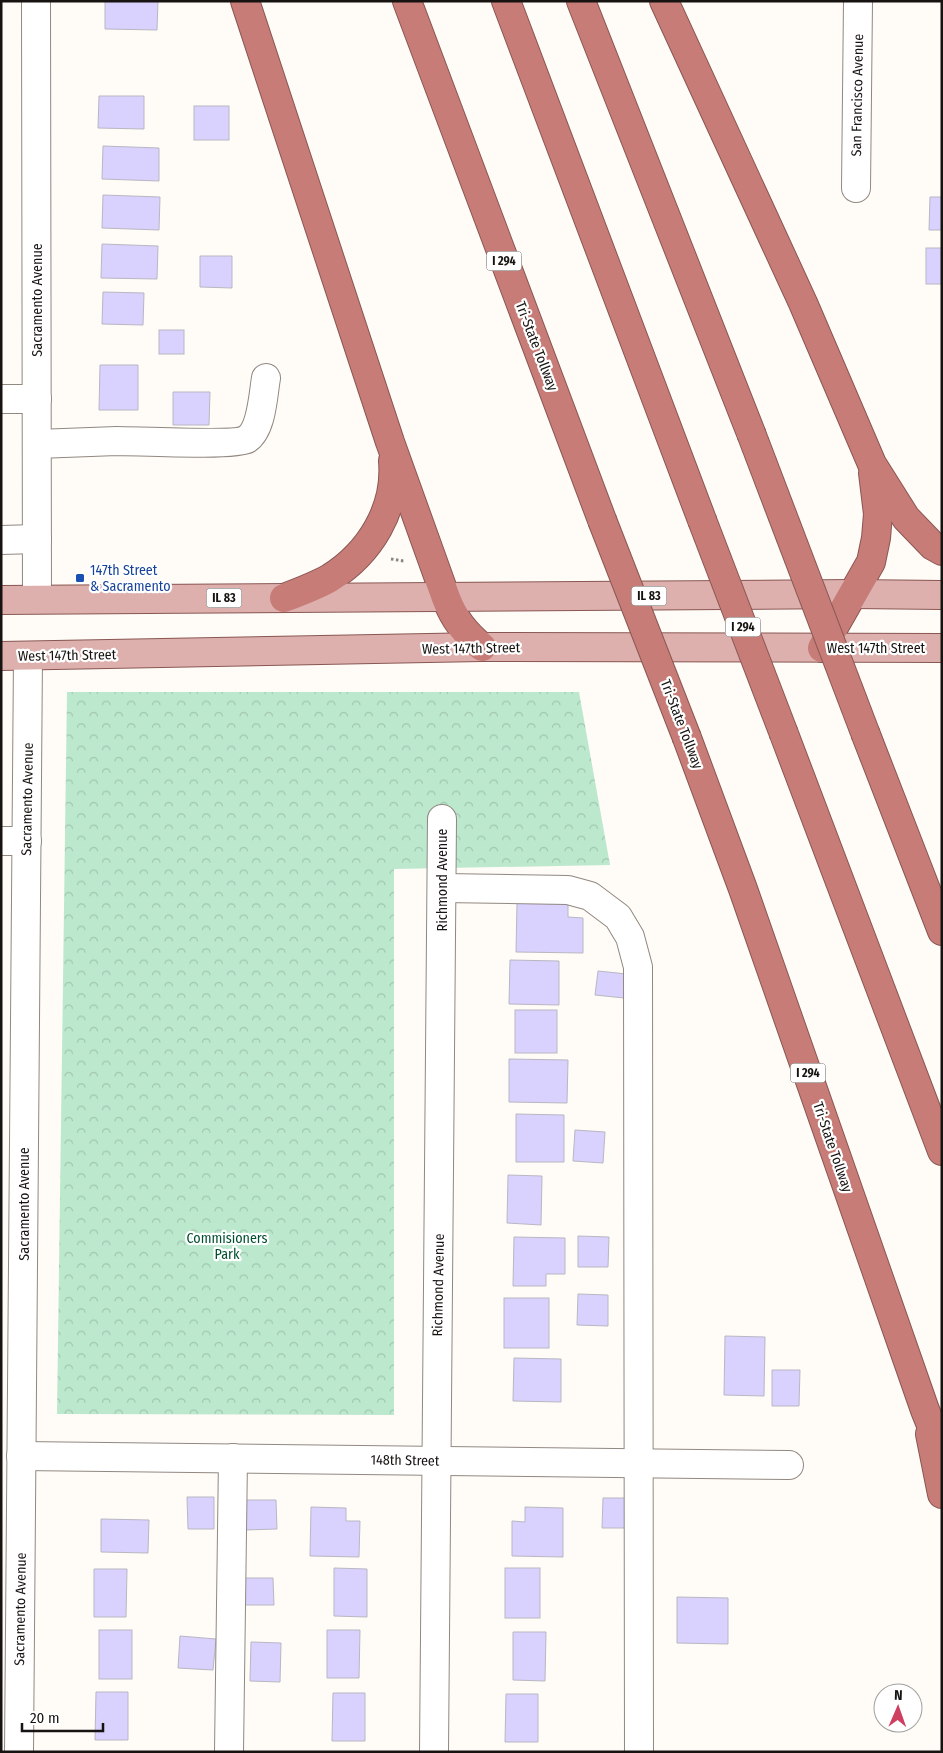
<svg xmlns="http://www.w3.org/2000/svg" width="943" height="1753" viewBox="0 0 943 1753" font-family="'Fira Sans Condensed',sans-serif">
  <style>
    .forest { fill: url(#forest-crowns) }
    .building { fill: #d9d1fe; stroke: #b9b7c2 }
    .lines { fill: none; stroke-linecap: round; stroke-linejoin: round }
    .minor-casing { stroke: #918880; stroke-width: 30 }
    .major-casing { stroke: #895753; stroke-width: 30 }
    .highway-casing { stroke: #895753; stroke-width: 30 }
    .path { stroke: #888481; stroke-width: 3; stroke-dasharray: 2.5 2.5; stroke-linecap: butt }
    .minor { stroke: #fff; stroke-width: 28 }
    .major { stroke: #ddb0ad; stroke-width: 28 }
    .highway { stroke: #c77c77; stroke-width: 28 }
    .highway-bridge-casing { stroke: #895753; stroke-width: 30; stroke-linecap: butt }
    .highway-bridge { stroke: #c77c77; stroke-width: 28 }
    .transit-dot { fill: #1a4fb4; stroke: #fff; stroke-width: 2 }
    .labels { text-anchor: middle; stroke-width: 4.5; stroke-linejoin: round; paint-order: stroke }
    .shield { fill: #fff; stroke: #5c5a58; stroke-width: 1 }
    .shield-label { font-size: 12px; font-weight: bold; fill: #161310 }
    .street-label { font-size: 14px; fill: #161310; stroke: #fff }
    .transit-label { font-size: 14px; fill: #164399; stroke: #fff; text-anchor: start }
    .park-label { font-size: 14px; fill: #004f30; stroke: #fff }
  </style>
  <defs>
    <pattern id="forest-crowns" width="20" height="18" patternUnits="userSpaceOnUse" patternTransform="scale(1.25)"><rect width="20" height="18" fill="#bce8ce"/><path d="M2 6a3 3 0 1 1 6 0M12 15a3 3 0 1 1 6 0" fill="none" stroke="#a1c6b0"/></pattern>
  </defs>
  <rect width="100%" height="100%" fill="#fffbf7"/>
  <polygon class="forest" points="67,692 579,692 610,865 394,869 394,1415 57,1414"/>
  <g class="building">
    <polygon points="105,1 158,1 157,30 105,29"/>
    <polygon points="99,96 144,96 144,129 98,128"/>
    <rect x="194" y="106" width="35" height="34"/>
    <polygon points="103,146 159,148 159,181 102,179"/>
    <polygon points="103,195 160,197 159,230 102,228"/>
    <polygon points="930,197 942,197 942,230 929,230"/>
    <polygon points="102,244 158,246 157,279 101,278"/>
    <rect x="926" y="248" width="16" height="36"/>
    <polygon points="200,256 232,256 232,288 200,287"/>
    <polygon points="103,292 144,293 143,325 102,324"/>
    <rect x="159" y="330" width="25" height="24"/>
    <polygon points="100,365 138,365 138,410 99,410"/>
    <polygon points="173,392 210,392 209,425 173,425"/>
    <polygon points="517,903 568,904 568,917 583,918 583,953 516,952"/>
    <polygon points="510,960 559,961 559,1005 509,1004"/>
    <polygon points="598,971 627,974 624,998 595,995"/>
    <rect x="515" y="1010" width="42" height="43"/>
    <polygon points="509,1059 568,1060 567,1103 509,1102"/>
    <polygon points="516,1114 564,1115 564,1162 516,1162"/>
    <polygon points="575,1130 605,1132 603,1163 573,1161"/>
    <polygon points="508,1175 542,1176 541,1225 507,1223"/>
    <polygon points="578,1236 609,1237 608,1267 578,1267"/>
    <polygon points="514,1237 565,1238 565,1274 546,1274 546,1286 513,1286"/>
    <polygon points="578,1294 608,1295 608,1326 577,1325"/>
    <rect x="504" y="1298" width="45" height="50"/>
    <polygon points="725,1336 765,1337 764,1396 724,1395"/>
    <polygon points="514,1358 561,1359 561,1402 513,1401"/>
    <polygon points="772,1370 800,1370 799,1406 772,1406"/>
    <polygon points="187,1497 214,1497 214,1529 188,1529"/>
    <polygon points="603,1498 627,1498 626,1528 602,1528"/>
    <polygon points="244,1500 276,1500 277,1529 245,1530"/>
    <polygon points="311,1507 346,1508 346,1521 360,1521 359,1557 310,1556"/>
    <polygon points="525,1507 563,1508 563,1557 512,1556 512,1521 525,1522"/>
    <polygon points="101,1519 149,1520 148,1553 101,1552"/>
    <polygon points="334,1568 367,1569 367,1617 334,1616"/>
    <rect x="505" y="1568" width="35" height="50"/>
    <polygon points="94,1569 127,1569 126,1617 94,1617"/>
    <polygon points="243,1578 273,1578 274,1605 243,1605"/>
    <polygon points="677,1597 728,1598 728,1644 677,1643"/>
    <rect x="99" y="1630" width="33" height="49"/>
    <polygon points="327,1630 360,1630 359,1678 327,1678"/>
    <polygon points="513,1632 546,1632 545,1681 513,1680"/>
    <polygon points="180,1636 216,1639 213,1670 178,1668"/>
    <polygon points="251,1642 281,1643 280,1682 250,1681"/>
    <polygon points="96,1692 128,1692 128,1740 95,1740"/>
    <polygon points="333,1693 365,1693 365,1741 332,1741"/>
    <polygon points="506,1694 538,1694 538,1742 505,1742"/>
  </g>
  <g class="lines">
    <defs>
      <g id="minor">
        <polyline points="36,1 37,598"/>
        <polyline points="856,188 858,1"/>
        <polyline points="1,399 37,399"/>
        <path d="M37,444c27,-1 53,-2 80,-3 20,0 119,5 130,-2 15,-10 16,-44 19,-61"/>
        <polyline points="1,540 37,539"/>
        <polyline points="1,841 27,841"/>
        <polyline points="442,888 568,890 590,896 618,917 630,937 638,967 639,1752"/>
        <polyline points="21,1456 789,1465"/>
        <polyline points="19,1752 28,656"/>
        <polyline points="229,1752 233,1458"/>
        <polyline points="434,1752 442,819"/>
      </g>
      <g id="major">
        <polyline points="1,600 853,594 942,595"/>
        <polyline points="1,656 482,647 942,648"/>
      </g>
      <g id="highway">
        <path d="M245,1l145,441 56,156c8,21 19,35 36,49"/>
        <polyline points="407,1 602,520"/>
        <polyline points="506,1 702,520"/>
        <polyline points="581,1 751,433"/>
        <polyline points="664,1 803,303 872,464 906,518 933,546 942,551"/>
        <path d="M284,598c16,-6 32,-12 46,-20 40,-25 67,-69 63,-117"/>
        <polyline points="822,648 871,562 876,538 878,514 873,473"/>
        <polyline points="784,734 942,1151"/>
        <polyline points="866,735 942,931"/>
        <polyline points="687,738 743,889 925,1410 942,1452"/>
        <polyline points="930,1434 942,1494"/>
      </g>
    </defs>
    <use href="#minor" class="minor-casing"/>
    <use href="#major" class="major-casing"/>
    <use href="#highway" class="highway-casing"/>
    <polyline class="path" points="391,559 404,561"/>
    <use href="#minor" class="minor"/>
    <use href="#major" class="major"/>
    <use href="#highway" class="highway"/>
    <defs>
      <g id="highway-bridge">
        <polyline points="751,433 866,735"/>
        <polyline points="602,520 687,738"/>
        <polyline points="702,520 784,734"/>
      </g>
    </defs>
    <use href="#highway-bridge" class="highway-bridge-casing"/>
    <use href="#highway-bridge" class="highway-bridge"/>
  </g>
  <rect class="transit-dot" x="75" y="573" width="10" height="10" rx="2.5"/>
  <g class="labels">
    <g class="shield">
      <rect x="486.5" y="251.5" width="35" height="19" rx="4"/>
      <rect x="631.5" y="586.5" width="35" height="19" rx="4"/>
      <rect x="206.5" y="588.5" width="35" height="19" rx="4"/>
      <rect x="725.5" y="617.5" width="35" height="19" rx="4"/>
      <rect x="790.5" y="1063.5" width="35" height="19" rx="4"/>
    </g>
    <g class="shield-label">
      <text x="504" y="265">I 294</text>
      <text x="649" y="600">IL 83</text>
      <text x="224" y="602">IL 83</text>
      <text x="743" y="631">I 294</text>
      <text x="808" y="1077">I 294</text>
    </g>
    <g class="street-label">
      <text transform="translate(857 95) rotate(-89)" y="5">San Francisco Avenue</text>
      <text transform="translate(37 300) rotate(-90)" y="5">Sacramento Avenue</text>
      <text transform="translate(537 346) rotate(69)" y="5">Tri-State Tollway</text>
      <text transform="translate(471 648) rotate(-1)" y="5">West 147th Street</text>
      <text x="876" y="653">West 147th Street</text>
      <text transform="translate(67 655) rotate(-1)" y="5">West 147th Street</text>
      <text transform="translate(682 724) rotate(69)" y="5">Tri-State Tollway</text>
      <text transform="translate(27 799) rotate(-89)" y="5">Sacramento Avenue</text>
      <text transform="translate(442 880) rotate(-90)" y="5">Richmond Avenue</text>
      <text transform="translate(833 1147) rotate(71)" y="5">Tri-State Tollway</text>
      <text transform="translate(24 1204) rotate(-90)" y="5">Sacramento Avenue</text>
      <text transform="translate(438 1285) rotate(-89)" y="5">Richmond Avenue</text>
      <text transform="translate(405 1460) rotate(1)" y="5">148th Street</text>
      <text transform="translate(20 1609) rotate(-89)" y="5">Sacramento Avenue</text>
    </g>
    <g class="transit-label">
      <text x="90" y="575">147th Street<tspan x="90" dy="16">&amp; Sacramento</tspan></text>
    </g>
    <g class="park-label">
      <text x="227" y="1243">Commisioners<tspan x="227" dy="16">Park</tspan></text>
    </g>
  </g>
  <rect width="943" height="1753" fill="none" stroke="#161310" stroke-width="5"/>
  <g transform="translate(898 1708) rotate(2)"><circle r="24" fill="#ffffff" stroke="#a2a19f"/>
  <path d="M0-4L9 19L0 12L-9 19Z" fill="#cf3f62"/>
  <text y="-8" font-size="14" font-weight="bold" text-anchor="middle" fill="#161310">N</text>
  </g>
  <path d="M22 1723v8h81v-8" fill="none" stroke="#161310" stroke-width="2.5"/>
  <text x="30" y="1723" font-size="15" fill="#161310" stroke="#ffffff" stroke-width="4" paint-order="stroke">20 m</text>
</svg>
